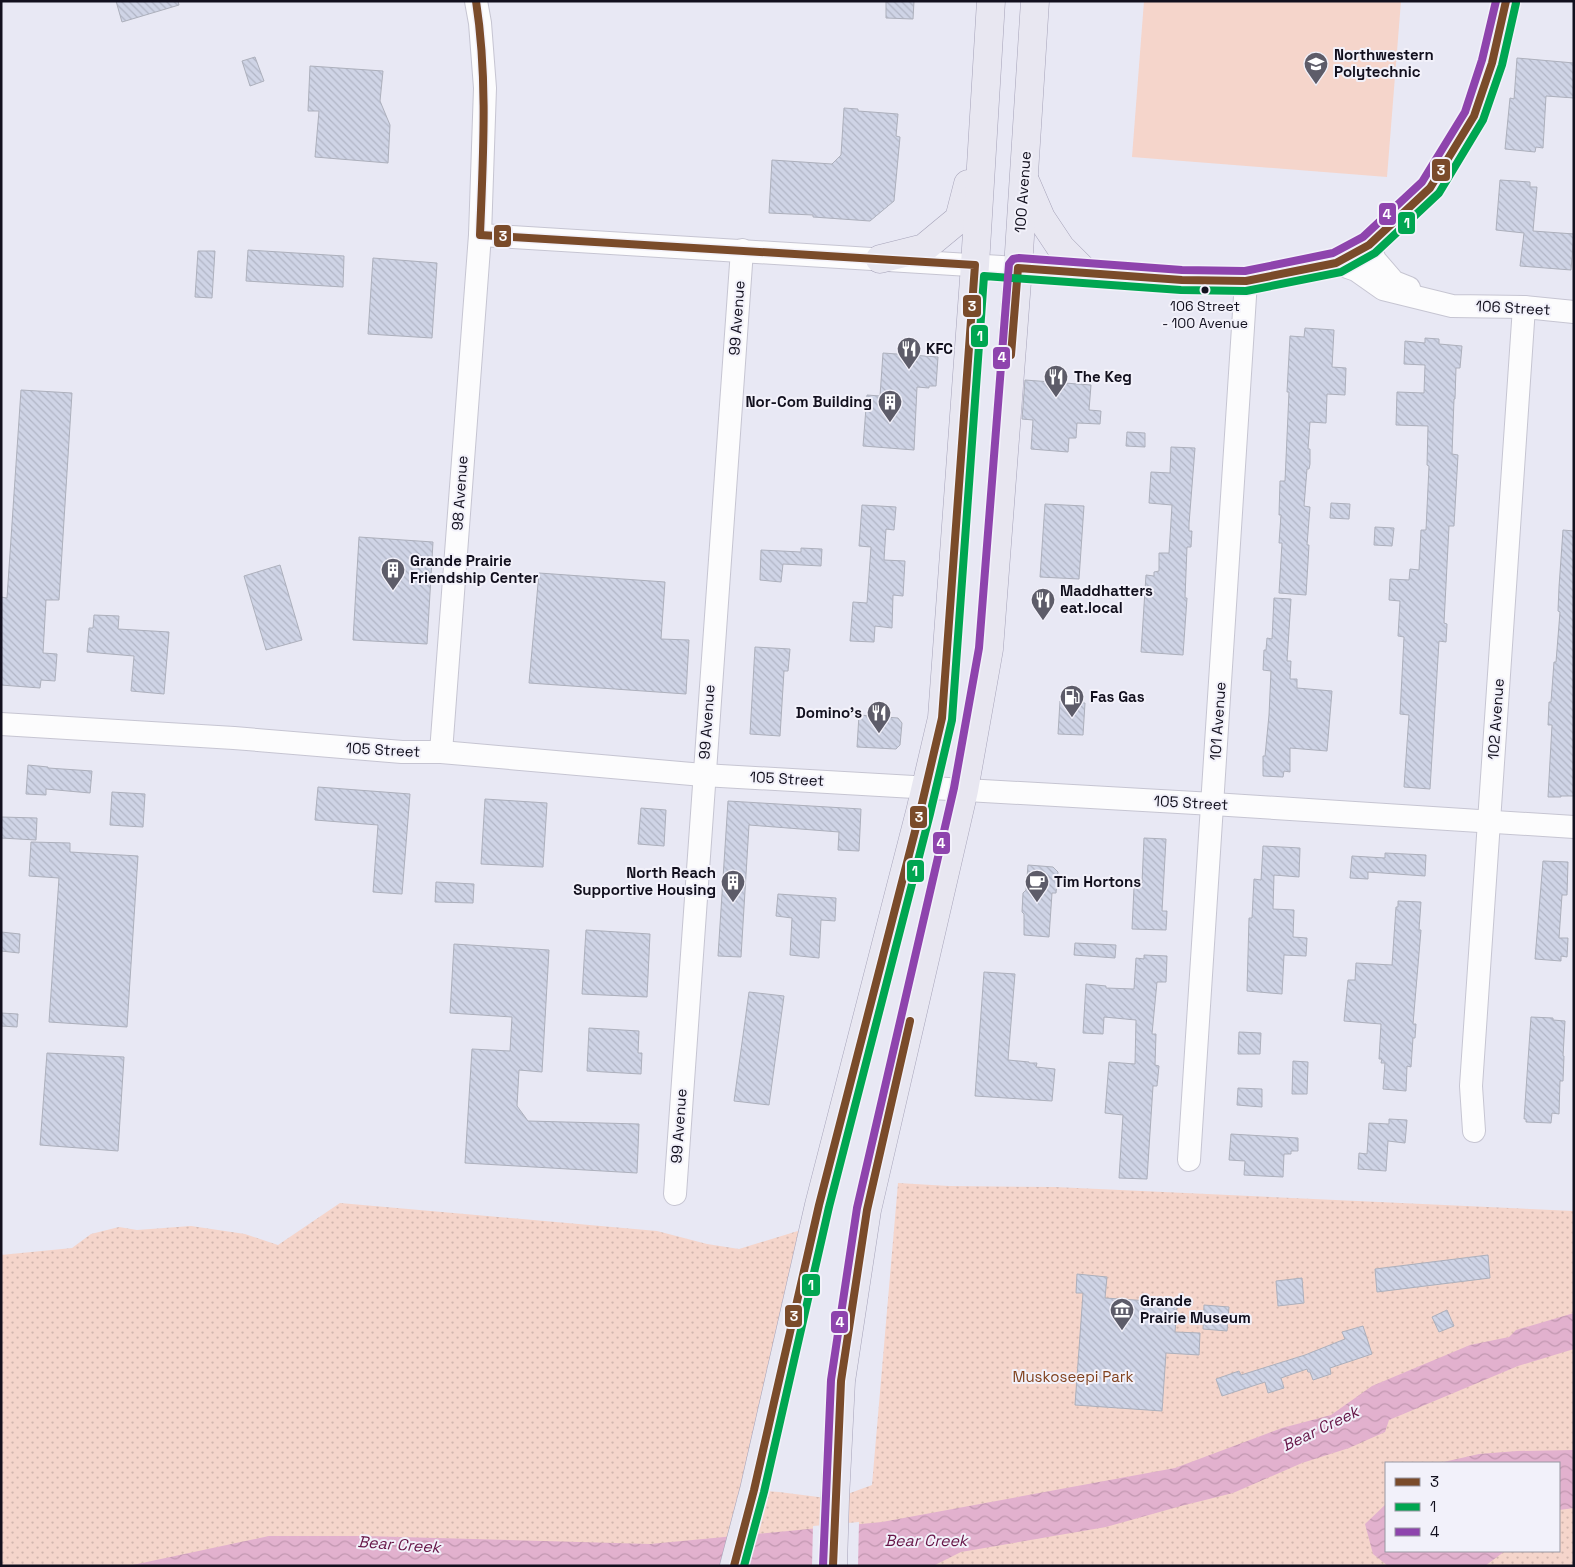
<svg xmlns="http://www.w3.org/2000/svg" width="1575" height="1567" viewBox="0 0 1575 1567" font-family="'Space Grotesk',sans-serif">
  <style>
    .park { fill: url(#park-dots); fill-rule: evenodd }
    .garden { fill: #f5d5cb }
    .water { fill: url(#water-waves) }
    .pier { fill: #e8e8f4 }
    .building { fill: url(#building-back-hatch); stroke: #adb0bc }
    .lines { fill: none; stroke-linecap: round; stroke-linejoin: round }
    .minor-casing { stroke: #c6c5d2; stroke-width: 24 }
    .major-casing { stroke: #a6a3b9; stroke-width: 29 }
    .minor { stroke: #fcfcfd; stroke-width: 22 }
    .major { stroke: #e8e7f1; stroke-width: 28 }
    .bus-1-casing { stroke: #f2f1fa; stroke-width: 11 }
    .bus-2-casing { stroke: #f2f1fa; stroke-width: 11 }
    .bus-3-casing { stroke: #f2f1fa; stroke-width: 11 }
    .bus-1 { stroke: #7a4b2a; stroke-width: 8 }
    .bus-2 { stroke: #00a651; stroke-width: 8 }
    .bus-3 { stroke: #8e44ad; stroke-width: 8 }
    .bus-dot { fill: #12101e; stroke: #f2f1fa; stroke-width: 2 }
    .labels { text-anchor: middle; stroke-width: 4; stroke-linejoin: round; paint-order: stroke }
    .bus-label { font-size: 14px; fill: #12101e; stroke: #f2f1fa }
    .poi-label { font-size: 15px; font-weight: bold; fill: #12101e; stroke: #f2f1fa; text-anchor: start }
    .street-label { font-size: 15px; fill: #12101e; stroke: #f2f1fa }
    .park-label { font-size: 15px; fill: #80411d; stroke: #f2f1fa }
    .water-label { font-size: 16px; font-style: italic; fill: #661547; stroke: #f2f1fa }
    .line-badge { stroke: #f2f1fa; stroke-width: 2 }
    .badge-label { font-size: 14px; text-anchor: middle; font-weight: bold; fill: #fff }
  </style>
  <defs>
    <pattern id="park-dots" width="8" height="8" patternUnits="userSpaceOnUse" patternTransform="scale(1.25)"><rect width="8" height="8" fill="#f5d5cb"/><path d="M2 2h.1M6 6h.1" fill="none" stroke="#d1b6ae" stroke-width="1.8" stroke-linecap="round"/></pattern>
    <pattern id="water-waves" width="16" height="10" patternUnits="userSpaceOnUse" patternTransform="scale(1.25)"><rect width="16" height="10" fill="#e2b1ce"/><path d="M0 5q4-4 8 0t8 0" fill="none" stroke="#c197b0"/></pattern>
    <pattern id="building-back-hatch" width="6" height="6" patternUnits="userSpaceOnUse" patternTransform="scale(1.25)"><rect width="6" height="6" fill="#cfd4e6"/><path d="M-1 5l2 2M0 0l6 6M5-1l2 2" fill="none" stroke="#b1b5c5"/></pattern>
  </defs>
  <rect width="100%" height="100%" fill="#e8e8f4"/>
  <path class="park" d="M898,1183l51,3 106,1 519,24v355h-1573v-311l71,-7 19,-14 28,-7 18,3 54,-4 54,8 33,11 62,-42 317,28 50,13 32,5 62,-19 -47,260 25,2 55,7 38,-14zM1386,1463h173v88h-173z"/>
  <polygon class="garden" points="1144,1 1401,1 1387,177 1132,157"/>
  <g class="water">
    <polygon points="1574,1313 1574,1349 1518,1366 1389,1420 1385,1432 1349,1448 1302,1463 1233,1493 1181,1506 1106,1527 961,1552 933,1566 128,1566 269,1536 364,1536 650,1544 882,1522 1175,1468 1282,1428 1331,1415 1372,1386 1470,1345 1509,1337 1516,1330"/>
    <polygon points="1574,1450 1574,1508 1559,1510 1559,1463 1439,1463 1479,1454 1517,1451"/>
    <polygon points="1386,1504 1386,1551 1505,1551 1485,1566 1388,1566 1373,1554 1365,1524"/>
  </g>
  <polygon class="pier" points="859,1522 858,1566 812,1566 813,1526"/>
  <g class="building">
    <polygon points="116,1 178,1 179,5 122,22"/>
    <polygon points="886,1 914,1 913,19 886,18"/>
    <polygon points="255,57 264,81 250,86 242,61"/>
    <polygon points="1517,58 1574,63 1574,98 1546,96 1543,148 1536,147 1535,152 1505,149 1510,98 1514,99"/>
    <polygon points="310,66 383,71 380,101 390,125 388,163 315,157 319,111 308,111"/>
    <polygon points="844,108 858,109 858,111 898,114 896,136 900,137 894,201 870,221 813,217 813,215 769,213 772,160 832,164 841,155"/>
    <polygon points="1500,180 1530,182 1530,187 1537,187 1533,231 1574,234 1571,270 1520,266 1524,233 1496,230"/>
    <polygon points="248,250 344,256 343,287 246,281"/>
    <polygon points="198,251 215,251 212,298 195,297"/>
    <polygon points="373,258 437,263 432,338 368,334"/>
    <polygon points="1305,328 1334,330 1332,367 1346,368 1345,395 1327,394 1326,423 1310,422 1308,449 1310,449 1310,464 1309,469 1307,469 1304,506 1310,507 1307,545 1309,545 1306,595 1279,593 1282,543 1279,543 1281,515 1279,515 1280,481 1285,481 1289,392 1287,392 1290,336 1304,337"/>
    <polygon points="1425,338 1439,339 1439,344 1462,346 1460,368 1456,368 1455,399 1454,399 1452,454 1458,455 1454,526 1449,526 1444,623 1447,624 1446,642 1439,641 1430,789 1404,787 1409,715 1400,714 1404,637 1398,636 1400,601 1389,600 1390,579 1409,580 1410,569 1419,570 1421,530 1426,530 1429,466 1427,465 1428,426 1396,425 1397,392 1424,393 1425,365 1404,364 1405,341 1425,343"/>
    <polygon points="883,353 938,357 936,386 929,386 929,388 917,387 914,450 863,446 867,395 880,396"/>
    <polygon points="1025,380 1091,385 1089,410 1101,411 1100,424 1077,423 1076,438 1069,438 1068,452 1031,449 1033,420 1022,419"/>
    <polygon points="21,390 72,393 59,600 46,600 43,653 57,654 55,681 41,680 40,688 1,685 1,597 7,598"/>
    <polygon points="1127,432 1145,433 1145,447 1126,446"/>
    <polygon points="1171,447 1195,448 1189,524 1189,531 1192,531 1191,547 1187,547 1185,598 1187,598 1183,655 1141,652 1146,575 1154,576 1154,572 1159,571 1159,553 1169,553 1172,505 1149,503 1151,472 1170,473"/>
    <polygon points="1331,503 1350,504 1349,519 1330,518"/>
    <polygon points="1045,504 1084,506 1079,579 1040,577"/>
    <polygon points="862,505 896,507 894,530 886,529 884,560 905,561 903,596 893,595 892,628 875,626 874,642 850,641 853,602 867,603 871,547 859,546"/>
    <polygon points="1375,527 1394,528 1392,546 1374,545"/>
    <polygon points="1563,530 1574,531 1574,796 1561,796 1561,797 1548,797 1552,725 1548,725 1549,702 1551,702 1554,662 1556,662 1560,612 1558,611 1559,587"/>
    <polygon points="359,537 433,542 427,644 353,640"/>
    <polygon points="801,548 822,549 821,566 783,564 781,582 760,580 761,550 801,552"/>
    <polygon points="280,565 302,640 266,650 244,576"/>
    <polygon points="539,573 665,582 661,639 689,640 686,694 529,683"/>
    <polygon points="1274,598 1291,599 1287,661 1291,661 1290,679 1297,679 1297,688 1332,691 1327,751 1290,748 1290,772 1284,771 1283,777 1263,776 1263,756 1265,756 1269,715 1271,671 1263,670 1264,650 1266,650 1267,638 1272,639"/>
    <polygon points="94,615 119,616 118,629 169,632 164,694 131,691 134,656 87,652 89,628 93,628"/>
    <polygon points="755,647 790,649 788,671 784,671 780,736 750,734"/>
    <polygon points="1060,701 1085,703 1083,735 1058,734"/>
    <polygon points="859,715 898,718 902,723 900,745 896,749 857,747"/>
    <polygon points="28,765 48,767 48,768 92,771 90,793 46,789 46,795 26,794"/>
    <polygon points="318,787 410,794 402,894 373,892 378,825 315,820"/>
    <polygon points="112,792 145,794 143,827 110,825"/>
    <polygon points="485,799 547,803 543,867 481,864"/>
    <polygon points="728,801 861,809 859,851 838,850 839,832 749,825 741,957 718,956"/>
    <polygon points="641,808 666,810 664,846 638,844"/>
    <polygon points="1,817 37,818 36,840 1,838"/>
    <polygon points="1144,838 1166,839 1162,911 1167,911 1166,930 1132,929 1134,888 1136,888 1136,883 1142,883"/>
    <polygon points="31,842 70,843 70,852 138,856 127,1027 49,1022 59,878 29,876"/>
    <polygon points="1263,846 1300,848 1299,877 1274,875 1273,909 1294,910 1293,937 1307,938 1306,956 1284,955 1282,994 1247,991 1249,918 1252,918 1254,879 1261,880"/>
    <polygon points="1385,853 1426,855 1425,876 1368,872 1368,879 1350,878 1352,856 1385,858"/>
    <polygon points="1543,861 1568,862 1567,895 1562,895 1559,938 1568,938 1567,957 1561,956 1561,961 1535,959"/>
    <polygon points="1028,865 1053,867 1058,872 1056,893 1052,893 1049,937 1024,935 1024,914 1022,912 1023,893 1026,890"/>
    <polygon points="436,882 474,884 473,903 435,902"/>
    <polygon points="778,894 836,898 835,921 821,920 819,958 790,955 792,918 776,916"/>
    <polygon points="1398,901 1421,902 1419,930 1421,930 1413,1024 1416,1024 1415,1038 1413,1038 1411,1067 1407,1066 1406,1091 1383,1089 1385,1063 1381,1063 1382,1059 1379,1059 1381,1024 1344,1021 1348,980 1355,980 1356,963 1392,965 1396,907 1398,907"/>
    <polygon points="586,930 650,934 647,997 582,994"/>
    <polygon points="1,932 20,934 19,953 1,951"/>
    <polygon points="1075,943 1116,945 1115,958 1074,955"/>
    <polygon points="454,944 549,950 542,1072 519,1070 517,1106 528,1121 639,1124 637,1173 465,1163 472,1049 510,1051 512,1017 450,1013"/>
    <polygon points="1144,955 1167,956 1166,982 1157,982 1152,1034 1156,1034 1155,1065 1159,1066 1157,1086 1153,1086 1147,1179 1119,1178 1123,1115 1105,1113 1109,1062 1135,1064 1136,1020 1104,1017 1103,1034 1083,1033 1086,984 1106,986 1106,988 1134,989 1136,958 1144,959"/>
    <polygon points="984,972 1015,974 1008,1060 1029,1062 1029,1063 1037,1063 1036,1067 1055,1069 1052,1101 975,1096"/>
    <polygon points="749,992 784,996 769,1105 734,1101"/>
    <polygon points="1,1013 18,1014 17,1027 1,1026"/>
    <polygon points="1531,1017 1553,1018 1553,1020 1565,1021 1563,1056 1564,1056 1563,1081 1560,1081 1559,1114 1552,1113 1551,1123 1526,1122 1526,1119 1524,1119"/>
    <polygon points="589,1028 639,1031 638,1053 642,1053 641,1074 587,1071"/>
    <polygon points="1239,1032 1261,1033 1260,1054 1238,1054"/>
    <polygon points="47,1053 124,1057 118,1151 40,1145"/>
    <polygon points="1293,1061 1308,1062 1307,1094 1292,1094"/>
    <polygon points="1238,1088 1262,1089 1262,1107 1237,1105"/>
    <polygon points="1389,1119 1407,1120 1405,1143 1388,1141 1386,1171 1358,1169 1359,1153 1367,1154 1369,1123 1389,1124"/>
    <polygon points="1231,1134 1298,1138 1298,1151 1291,1151 1291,1154 1284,1154 1283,1177 1244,1175 1245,1161 1229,1160"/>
    <polygon points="1488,1255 1490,1278 1377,1292 1375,1269"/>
    <polygon points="1077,1274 1107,1277 1105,1298 1165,1302 1165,1306 1177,1307 1175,1332 1200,1333 1199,1355 1166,1353 1162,1411 1075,1405 1083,1293 1076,1293"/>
    <polygon points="1302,1278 1304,1303 1278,1306 1276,1281"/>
    <polygon points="1204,1305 1229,1307 1227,1331 1203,1329"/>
    <polygon points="1447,1310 1454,1326 1439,1332 1432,1317"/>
    <polygon points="1363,1326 1372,1354 1330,1368 1331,1374 1313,1380 1310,1372 1308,1372 1307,1369 1281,1378 1284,1388 1268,1393 1265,1382 1222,1396 1216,1379 1239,1371 1241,1375 1305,1355 1345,1339 1342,1332"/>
  </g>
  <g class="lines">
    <defs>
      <g id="minor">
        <polyline points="480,235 1018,268 1182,280 1246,281 1336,263 1369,245 1430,188 1474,116 1492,63 1506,1"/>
        <polyline points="1369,245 1375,260 1394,282 1409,288"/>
        <polyline points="1336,263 1356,270 1383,289 1452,306 1524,307 1574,312"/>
        <polyline points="1,724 234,738 402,752 441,752 703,775 1213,804 1574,827"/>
        <polyline points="441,752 480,235 485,88 480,23 476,1"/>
        <polyline points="1474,1131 1471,1086 1524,307"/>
        <polyline points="1189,1160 1246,281"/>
        <polyline points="675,1194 742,250"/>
      </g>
      <g id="major">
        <polyline points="1026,183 1041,218 1061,248 1086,273"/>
        <polyline points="880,259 924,248 959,219 968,184"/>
        <polyline points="734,1566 754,1490 819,1205 920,812 942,718 975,265 991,1"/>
        <polyline points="833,1566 835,1499 841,1381 867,1210 964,790 989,649 1018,268 1035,1"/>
      </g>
    </defs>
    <use href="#minor" class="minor-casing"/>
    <use href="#major" class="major-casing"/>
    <use href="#minor" class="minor"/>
    <use href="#major" class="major"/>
    <defs>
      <g id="bus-1">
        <path d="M476,1c12,78 7,156 4,234l495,30 -33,453 -22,94 -101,393 -65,285 -20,76"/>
        <polyline points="1011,355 1018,268 1182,280 1246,281 1336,263 1369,245 1430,188 1474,116 1492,63 1506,1"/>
        <polyline points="833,1566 841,1381 867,1210 910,1021"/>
      </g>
      <polyline id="bus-2" points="744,1566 764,1492 829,1207 930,814 952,720 984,276 1181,290 1246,291 1341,272 1375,253 1439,193 1483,120 1502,65 1516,3"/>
      <polyline id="bus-3" points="823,1566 831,1380 857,1208 954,788 979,648 1009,264 1013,259 1019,258 1182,270 1245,271 1333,253 1363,237 1422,182 1465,112 1482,60 1496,1"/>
    </defs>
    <use href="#bus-1" class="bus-1-casing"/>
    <use href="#bus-2" class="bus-2-casing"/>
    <use href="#bus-3" class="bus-3-casing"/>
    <use href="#bus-1" class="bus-1"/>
    <use href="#bus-2" class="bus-2"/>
    <use href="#bus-3" class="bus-3"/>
  </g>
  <defs>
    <symbol id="university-pin" viewBox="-11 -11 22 30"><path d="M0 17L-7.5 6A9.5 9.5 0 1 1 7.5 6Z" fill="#5d5c69" stroke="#f2f1fa"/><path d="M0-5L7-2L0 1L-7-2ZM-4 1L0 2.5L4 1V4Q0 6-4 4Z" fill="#fff"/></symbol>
    <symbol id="restaurant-pin" viewBox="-11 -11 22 30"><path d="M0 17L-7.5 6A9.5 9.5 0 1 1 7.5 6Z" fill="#5d5c69" stroke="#f2f1fa"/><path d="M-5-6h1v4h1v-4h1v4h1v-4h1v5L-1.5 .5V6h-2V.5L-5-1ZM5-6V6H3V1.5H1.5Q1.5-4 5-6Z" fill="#fff"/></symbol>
    <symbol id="building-pin" viewBox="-11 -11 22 30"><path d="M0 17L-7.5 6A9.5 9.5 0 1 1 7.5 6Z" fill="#5d5c69" stroke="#f2f1fa"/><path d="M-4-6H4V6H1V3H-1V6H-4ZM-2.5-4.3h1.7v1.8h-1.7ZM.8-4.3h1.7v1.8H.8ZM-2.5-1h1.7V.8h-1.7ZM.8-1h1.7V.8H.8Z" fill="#fff"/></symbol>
    <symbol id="fuel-pin" viewBox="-11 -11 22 30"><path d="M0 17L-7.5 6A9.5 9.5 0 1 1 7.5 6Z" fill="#5d5c69" stroke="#f2f1fa"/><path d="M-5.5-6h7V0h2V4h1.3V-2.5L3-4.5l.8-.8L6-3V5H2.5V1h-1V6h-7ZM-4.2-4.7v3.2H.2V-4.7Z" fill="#fff"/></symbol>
    <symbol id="cafe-pin" viewBox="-11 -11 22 30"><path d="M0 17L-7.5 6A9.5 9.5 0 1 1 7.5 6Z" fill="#5d5c69" stroke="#f2f1fa"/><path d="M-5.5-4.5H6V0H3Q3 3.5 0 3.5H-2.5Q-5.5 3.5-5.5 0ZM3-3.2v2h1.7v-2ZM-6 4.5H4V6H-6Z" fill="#fff"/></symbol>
    <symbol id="museum-pin" viewBox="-11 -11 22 30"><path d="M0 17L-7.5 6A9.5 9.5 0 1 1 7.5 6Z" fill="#5d5c69" stroke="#f2f1fa"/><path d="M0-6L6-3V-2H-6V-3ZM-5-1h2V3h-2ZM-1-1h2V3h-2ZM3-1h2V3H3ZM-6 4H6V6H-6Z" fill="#fff"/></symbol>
  </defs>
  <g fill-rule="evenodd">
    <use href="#university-pin" x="1302" y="50" width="28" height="38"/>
    <use href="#restaurant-pin" x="895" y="335" width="28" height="38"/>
    <use href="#restaurant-pin" x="1042" y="363" width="28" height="38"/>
    <use href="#building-pin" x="876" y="388" width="28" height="38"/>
    <use href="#building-pin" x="379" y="556" width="28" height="38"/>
    <use href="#restaurant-pin" x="1029" y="586" width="28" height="38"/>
    <use href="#fuel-pin" x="1058" y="683" width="28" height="38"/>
    <use href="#restaurant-pin" x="865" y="699" width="28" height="38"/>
    <use href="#building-pin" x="719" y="868" width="28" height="38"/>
    <use href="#cafe-pin" x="1023" y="868" width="28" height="38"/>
    <use href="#museum-pin" x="1108" y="1296" width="28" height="38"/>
  </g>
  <circle class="bus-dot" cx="1205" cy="290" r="4.5"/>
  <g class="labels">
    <g class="bus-label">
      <text x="1205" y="311">106 Street<tspan x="1205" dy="17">- 100 Avenue</tspan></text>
    </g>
    <g class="poi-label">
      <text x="1334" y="60">Northwestern<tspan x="1334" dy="17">Polytechnic</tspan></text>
      <text x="926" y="354">KFC</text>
      <text x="1074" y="382">The Keg</text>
      <text x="872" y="407" text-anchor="end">Nor-Com Building</text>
      <text x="410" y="566">Grande Prairie<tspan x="410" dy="17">Friendship Center</tspan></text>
      <text x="1060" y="596">Maddhatters<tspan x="1060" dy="17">eat.local</tspan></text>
      <text x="1090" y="702">Fas Gas</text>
      <text x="862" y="718" text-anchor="end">Domino's</text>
      <text x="716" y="878" text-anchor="end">North Reach<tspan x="716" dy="17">Supportive Housing</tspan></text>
      <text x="1054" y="887">Tim Hortons</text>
      <text x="1140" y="1306">Grande<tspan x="1140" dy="17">Prairie Museum</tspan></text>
    </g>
    <g class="street-label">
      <text transform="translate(1023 192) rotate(-86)" y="5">100 Avenue</text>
      <text transform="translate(1513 308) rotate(3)" y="5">106 Street</text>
      <text transform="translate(737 318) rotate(-86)" y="5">99 Avenue</text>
      <text transform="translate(460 493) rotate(-86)" y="5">98 Avenue</text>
      <text transform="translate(1496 719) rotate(-86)" y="5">102 Avenue</text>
      <text transform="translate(1218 721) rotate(-86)" y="5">101 Avenue</text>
      <text transform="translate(707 722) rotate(-86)" y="5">99 Avenue</text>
      <text transform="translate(383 750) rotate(3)" y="5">105 Street</text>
      <text transform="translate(787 779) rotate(3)" y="5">105 Street</text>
      <text transform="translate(1191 803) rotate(3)" y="5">105 Street</text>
      <text transform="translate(679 1126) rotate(-86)" y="5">99 Avenue</text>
    </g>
    <g class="park-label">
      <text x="1073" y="1382">Muskoseepi Park</text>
    </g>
    <g class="water-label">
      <text transform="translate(1320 1428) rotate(-26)" y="6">Bear Creek</text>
      <text x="926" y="1546">Bear Creek</text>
      <text transform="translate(399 1544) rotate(4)" y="6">Bear Creek</text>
    </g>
  </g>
  <g class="line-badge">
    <rect x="1431" y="158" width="20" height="24" rx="5" fill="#7a4b2a"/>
    <rect x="1378" y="202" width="19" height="24" rx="5" fill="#8e44ad"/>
    <rect x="1397" y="211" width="19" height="24" rx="5" fill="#00a651"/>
    <rect x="493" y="224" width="19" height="24" rx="5" fill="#7a4b2a"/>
    <rect x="962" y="294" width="20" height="24" rx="5" fill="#7a4b2a"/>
    <rect x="970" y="324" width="19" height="24" rx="5" fill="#00a651"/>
    <rect x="992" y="346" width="19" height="24" rx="5" fill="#8e44ad"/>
    <rect x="909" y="805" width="19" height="24" rx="5" fill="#7a4b2a"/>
    <rect x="932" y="831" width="19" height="24" rx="5" fill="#8e44ad"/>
    <rect x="906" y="859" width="19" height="24" rx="5" fill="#00a651"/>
    <rect x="801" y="1273" width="20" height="24" rx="5" fill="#00a651"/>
    <rect x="784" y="1304" width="19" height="24" rx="5" fill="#7a4b2a"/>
    <rect x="830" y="1310" width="19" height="24" rx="5" fill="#8e44ad"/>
  </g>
  <g class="badge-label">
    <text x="1441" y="175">3</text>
    <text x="1387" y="219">4</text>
    <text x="1407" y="228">1</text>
    <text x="503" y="241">3</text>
    <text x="972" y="311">3</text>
    <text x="980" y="341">1</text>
    <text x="1002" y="362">4</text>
    <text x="919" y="822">3</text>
    <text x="941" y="848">4</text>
    <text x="915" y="876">1</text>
    <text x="811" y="1290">1</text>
    <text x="794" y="1321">3</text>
    <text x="840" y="1327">4</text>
  </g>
  <rect width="1575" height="1567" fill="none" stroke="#12101e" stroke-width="5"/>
  <rect x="1385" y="1462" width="175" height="90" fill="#f2f1fa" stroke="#9897a2"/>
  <rect x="1395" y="1478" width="25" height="8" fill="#7a4b2a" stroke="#9897a2"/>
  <text x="1430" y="1487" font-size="15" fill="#12101e">3</text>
  <rect x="1395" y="1503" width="25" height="8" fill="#00a651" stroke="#9897a2"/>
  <text x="1430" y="1512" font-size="15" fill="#12101e">1</text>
  <rect x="1395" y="1528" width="25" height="8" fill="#8e44ad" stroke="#9897a2"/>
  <text x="1430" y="1537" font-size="15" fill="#12101e">4</text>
</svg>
